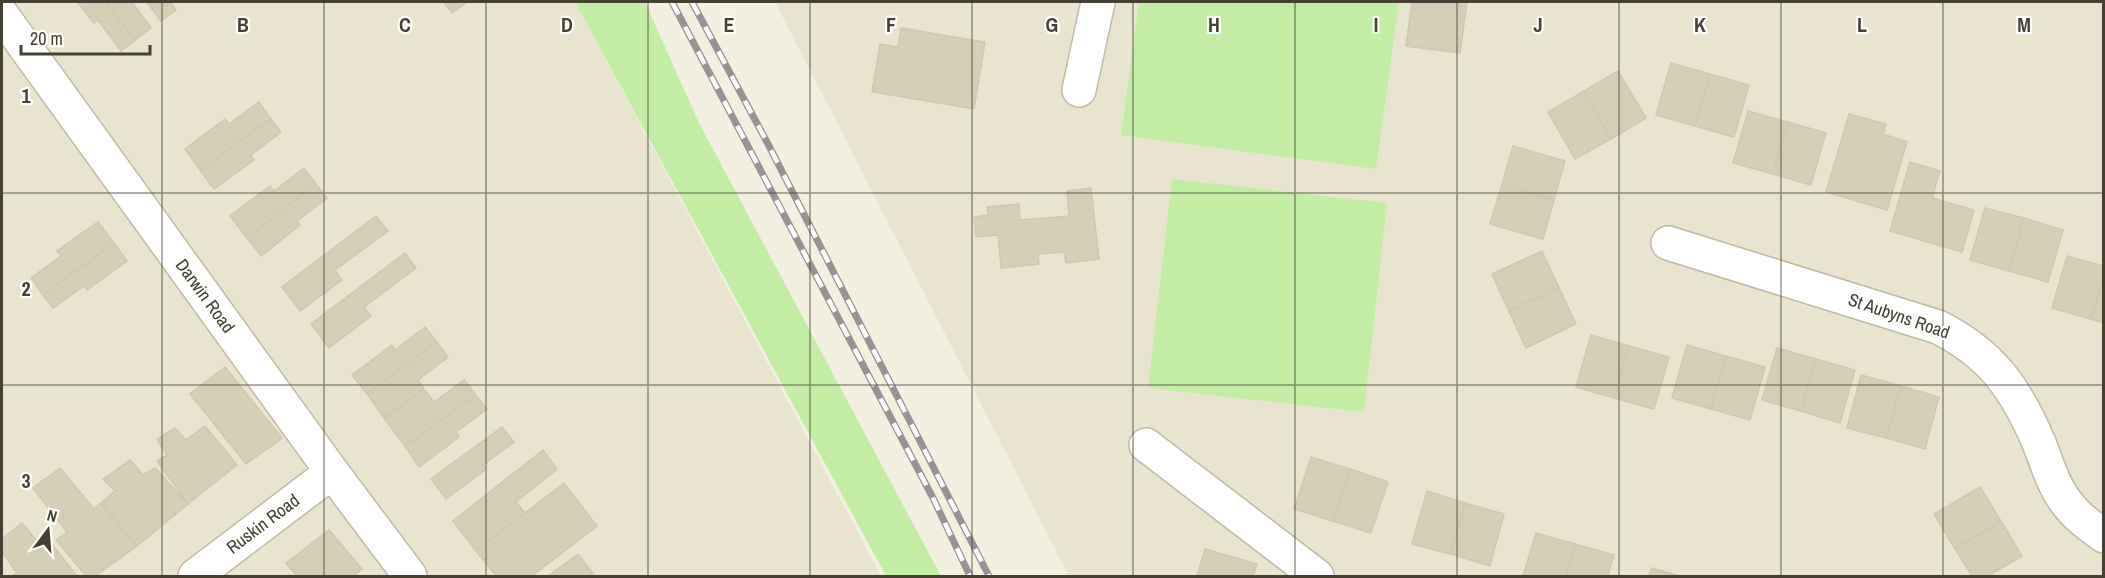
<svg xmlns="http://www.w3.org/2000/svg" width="2105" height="578" viewBox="0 0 2105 578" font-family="'Archivo Narrow',sans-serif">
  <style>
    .residential { fill: #e8e4cf }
    .green { fill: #c3eda5 }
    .building { fill: #d5ceb6; stroke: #d2c7a9; stroke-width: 1.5 }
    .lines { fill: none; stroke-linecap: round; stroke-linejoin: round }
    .minor-casing { stroke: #bfbaa4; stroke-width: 36 }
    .minor { stroke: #fff; stroke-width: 33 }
    .rail-casing { stroke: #949494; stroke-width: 7 }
    .rail { stroke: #fff; stroke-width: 4.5; stroke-dasharray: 14; stroke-linecap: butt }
    .grid { fill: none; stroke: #454032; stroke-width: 1.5; stroke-opacity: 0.55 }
    .labels { text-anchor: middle; stroke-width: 4.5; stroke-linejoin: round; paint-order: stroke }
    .street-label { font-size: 18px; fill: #454032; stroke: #fff }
    .grid-label { font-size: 20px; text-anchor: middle; font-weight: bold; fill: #454032; stroke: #fff; stroke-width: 4.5; stroke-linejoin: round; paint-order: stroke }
  </style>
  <rect width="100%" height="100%" fill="#f3f0e2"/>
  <g class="residential">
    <polygon points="2,2 575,2 881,576 2,576"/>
    <polygon points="775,2 2103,2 2103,576 1069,576"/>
  </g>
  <g class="green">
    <polygon points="575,2 645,2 699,123 941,576 886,576"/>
    <polygon points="1139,2 1399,2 1376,169 1121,135"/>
    <polygon points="1172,179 1387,203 1364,412 1148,388"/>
  </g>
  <g class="building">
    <polygon points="77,2 106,2 135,40 121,51 98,20 94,23"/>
    <polygon points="106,2 132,2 151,28 135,40"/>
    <polygon points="147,2 170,2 176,10 161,21"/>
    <polygon points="444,2 467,2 452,13"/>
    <polygon points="1412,2 1467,2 1460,53 1406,46"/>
    <polygon points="901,28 985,42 974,109 872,92 880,44 898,47"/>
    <polygon points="1671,63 1710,74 1695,126 1656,115"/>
    <polygon points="1618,71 1646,118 1611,139 1584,91"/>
    <polygon points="1710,74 1749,85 1734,137 1695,126"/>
    <polygon points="1584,91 1611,139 1575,159 1548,112"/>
    <polygon points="259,102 271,119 200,170 185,149 225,119 229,124"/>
    <polygon points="1748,111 1788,122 1773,174 1733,163"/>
    <polygon points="1849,114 1886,124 1883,134 1907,142 1887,210 1826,192"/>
    <polygon points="271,119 281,132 251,155 254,160 214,189 200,170"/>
    <polygon points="1788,122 1826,133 1811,185 1773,174"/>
    <polygon points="1513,146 1565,161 1554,200 1502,185"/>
    <polygon points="1910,162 1940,171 1932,198 1974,210 1962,252 1890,231"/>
    <polygon points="304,168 316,184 247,238 230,216 270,186 274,191"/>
    <polygon points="316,184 327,198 297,221 300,225 261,256 247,238"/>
    <polygon points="1502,185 1554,200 1543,239 1490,224"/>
    <polygon points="1091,188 1099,259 1066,263 1064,252 1038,254 1039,264 1001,268 998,235 976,237 974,217 988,215 987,207 1019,204 1020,220 1069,216 1067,191"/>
    <polygon points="1985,208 2024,218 2009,271 1970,260"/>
    <polygon points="376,216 388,231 335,270 342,280 300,311 282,287"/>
    <polygon points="2024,218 2063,230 2048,282 2009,271"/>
    <polygon points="98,222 114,243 43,295 31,278 61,256 57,251"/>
    <polygon points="114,243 127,261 87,290 84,286 53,308 43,295"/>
    <polygon points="1542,251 1559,288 1509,311 1492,274"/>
    <polygon points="405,253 416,268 364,307 371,316 329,348 311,324"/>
    <polygon points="2067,256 2104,266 2104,276 2091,319 2052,308"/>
    <polygon points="2104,276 2104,323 2091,319"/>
    <polygon points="1559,288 1576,324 1526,348 1509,311"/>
    <polygon points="425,327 437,342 367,394 352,375 392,345 395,350"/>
    <polygon points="1591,335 1629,346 1614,398 1576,387"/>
    <polygon points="437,342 448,357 418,380 424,389 384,418 367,394"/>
    <polygon points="1687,345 1726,356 1711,409 1672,398"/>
    <polygon points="1629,346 1669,357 1654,409 1614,398"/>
    <polygon points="1777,348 1816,359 1801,411 1762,400"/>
    <polygon points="1726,356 1765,367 1750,420 1711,409"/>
    <polygon points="1816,359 1855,370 1840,423 1801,411"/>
    <polygon points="225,367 282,438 246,464 190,394"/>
    <polygon points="1861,375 1901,386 1886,438 1847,428"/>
    <polygon points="464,380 476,395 405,446 384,418 424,389 434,402"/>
    <polygon points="1901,386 1939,397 1925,449 1886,438"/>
    <polygon points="476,395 487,409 456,432 459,437 419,467 405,446"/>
    <polygon points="205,426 237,465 188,504 157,461 167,455 157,439 175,428 186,440"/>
    <polygon points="502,427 514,442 483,465 486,469 446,499 431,479"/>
    <polygon points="543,450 557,469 516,502 525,513 476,551 453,521"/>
    <polygon points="1311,457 1350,469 1333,521 1294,509"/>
    <polygon points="130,460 143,475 155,468 188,504 137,546 101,503 115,491 103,479"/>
    <polygon points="60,468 94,509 101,503 137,546 95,576 86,576 56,540 67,532 33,488"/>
    <polygon points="1350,469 1388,482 1371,533 1333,521"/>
    <polygon points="564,483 597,526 532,576 496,576 476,551"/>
    <polygon points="1980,487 2001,521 1955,549 1934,514"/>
    <polygon points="1427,491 1465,503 1451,554 1412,544"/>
    <polygon points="1465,503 1504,514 1490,566 1451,554"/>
    <polygon points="2001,521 2022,556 1988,576 1972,576 1955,549"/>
    <polygon points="22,523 43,548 51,543 77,576 12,576 17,573 2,552 2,539"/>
    <polygon points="329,530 362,569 353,576 297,576 286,563"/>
    <polygon points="1536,533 1575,544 1566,576 1523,576"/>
    <polygon points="1575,544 1614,555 1608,576 1566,576"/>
    <polygon points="1205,549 1257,564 1253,576 1197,576"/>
    <polygon points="578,554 595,576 548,576"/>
    <polygon points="1652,568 1680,576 1649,576"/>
  </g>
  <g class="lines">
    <defs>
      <g id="minor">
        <polyline points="2,15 332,472 410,576"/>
        <polyline points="1079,90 1098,2"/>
        <path d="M1668,243l270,84c54,27 78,62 101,116 8,20 14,42 27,59 10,14 24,24 38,34"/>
        <polyline points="1146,445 1317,576"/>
        <polyline points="195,576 332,472"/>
      </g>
    </defs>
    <use href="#minor" class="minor-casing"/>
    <use href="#minor" class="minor"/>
    <defs>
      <g id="rail">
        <polyline points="672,2 933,498 970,576"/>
        <polyline points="692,2 768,144 989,576"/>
      </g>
    </defs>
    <use href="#rail" class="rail-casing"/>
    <use href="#rail" class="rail"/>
  </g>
  <path class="grid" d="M162,2v574M324,2v574M486,2v574M648,2v574M810,2v574M972,2v574M1133,2v574M1295,2v574M1457,2v574M1619,2v574M1781,2v574M1943,2v574M2,193h2102M2,385h2102"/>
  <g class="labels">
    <g class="street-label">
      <text transform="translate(205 296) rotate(54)" y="6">Darwin Road</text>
      <text transform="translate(1899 316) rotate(19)" y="6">St Aubyns Road</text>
      <text transform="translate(263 524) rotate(-37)" y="6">Ruskin Road</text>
    </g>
  </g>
  <g class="grid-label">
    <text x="243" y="32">B</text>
    <text x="405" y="32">C</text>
    <text x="567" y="32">D</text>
    <text x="729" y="32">E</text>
    <text x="891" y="32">F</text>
    <text x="1052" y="32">G</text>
    <text x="1214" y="32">H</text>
    <text x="1376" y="32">I</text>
    <text x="1538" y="32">J</text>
    <text x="1700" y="32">K</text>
    <text x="1862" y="32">L</text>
    <text x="2024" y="32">M</text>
    <text x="26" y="103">1</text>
    <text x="26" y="296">2</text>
    <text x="26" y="488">3</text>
  </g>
  <rect width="2105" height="578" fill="none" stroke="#454032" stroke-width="6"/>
  <g transform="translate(48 530) rotate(16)" stroke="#ffffff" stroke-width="4.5" paint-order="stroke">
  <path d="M0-4.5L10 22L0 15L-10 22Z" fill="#454032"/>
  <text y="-9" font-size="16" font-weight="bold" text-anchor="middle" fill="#454032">N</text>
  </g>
  <path d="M21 45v9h129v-9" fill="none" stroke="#454032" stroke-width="3"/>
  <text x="30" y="45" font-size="18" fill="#454032" stroke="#ffffff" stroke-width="4.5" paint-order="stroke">20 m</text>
</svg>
